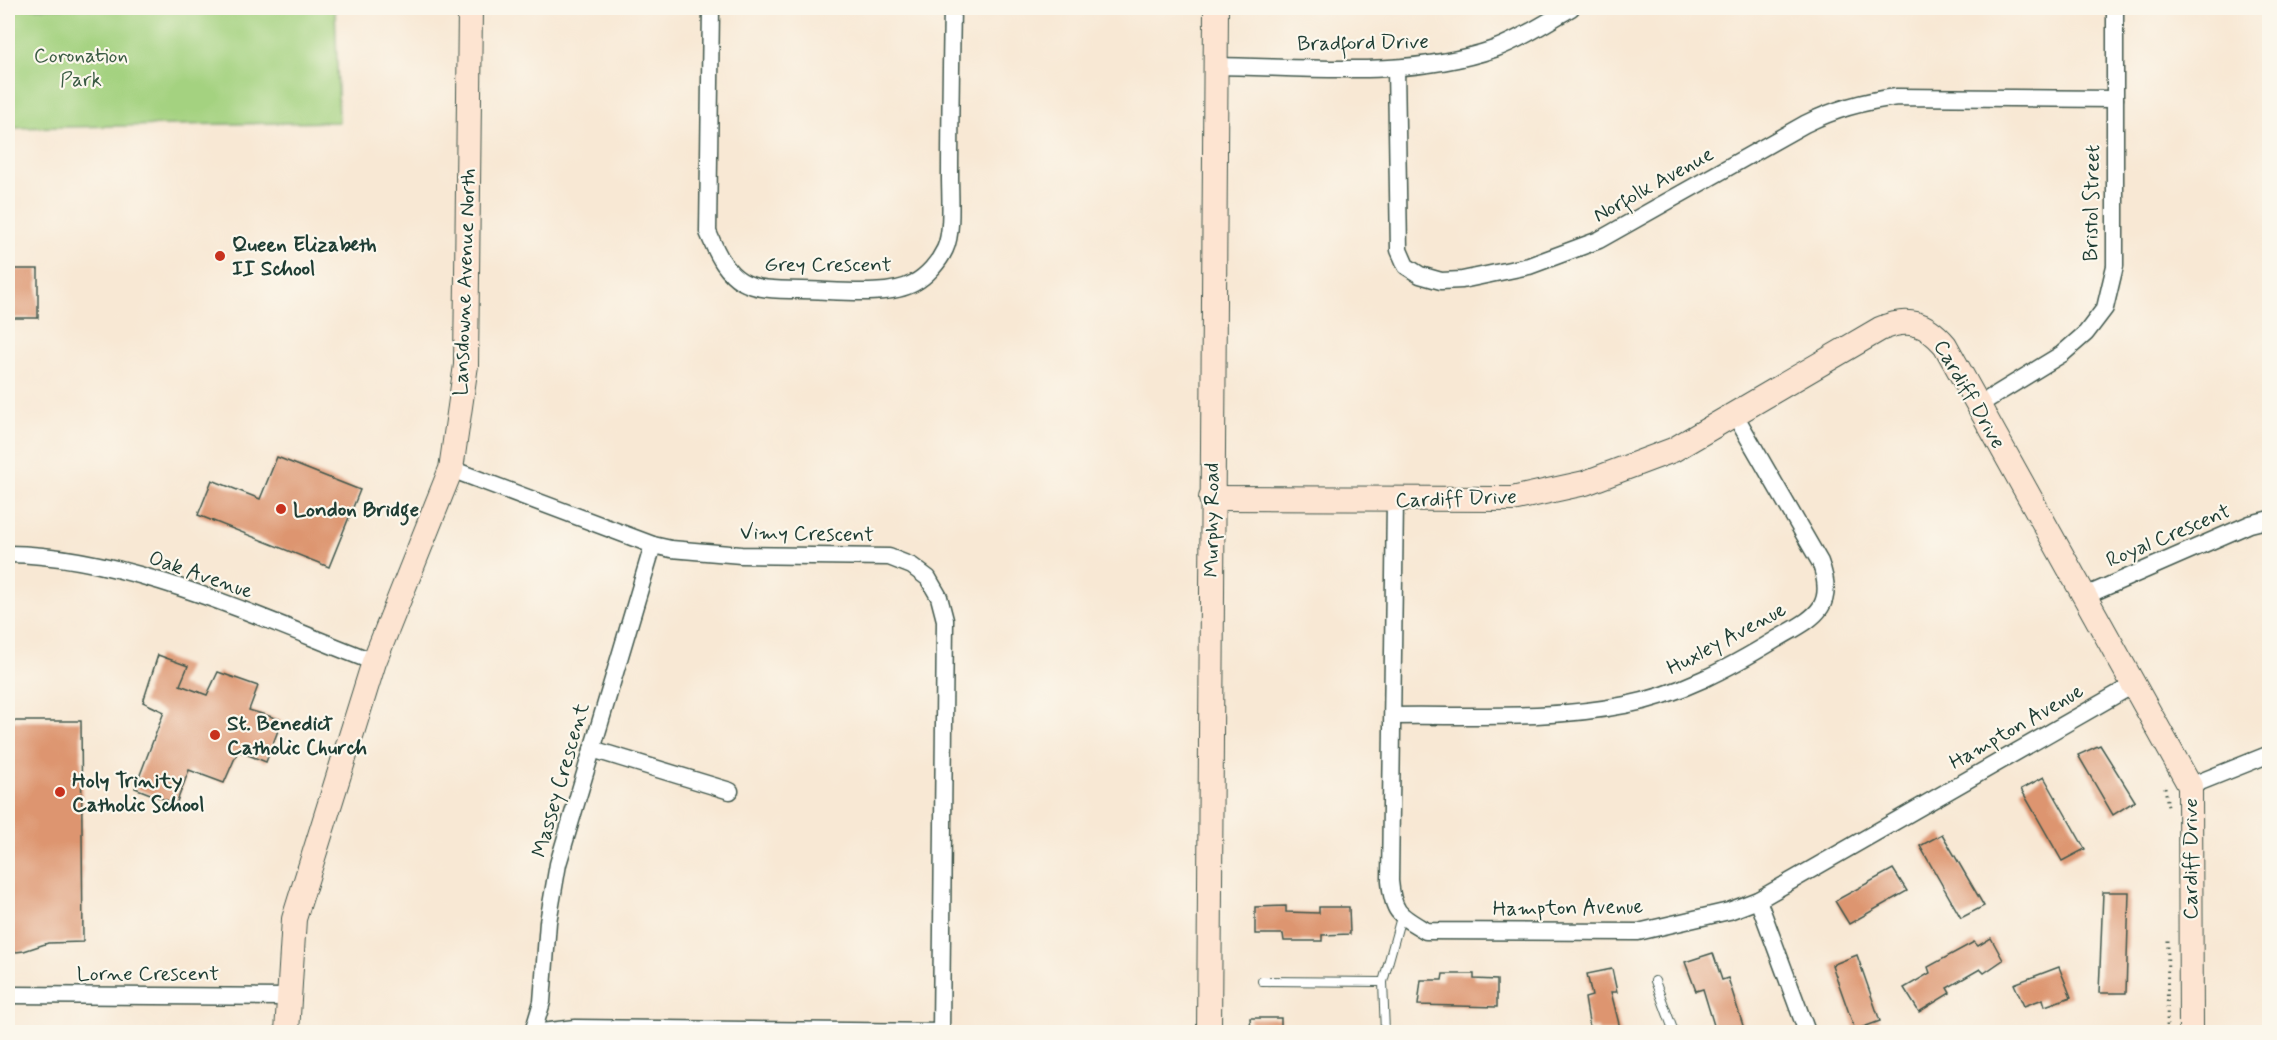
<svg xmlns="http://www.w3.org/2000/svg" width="2277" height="1040" viewBox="0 0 2277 1040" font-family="Mynerve,sans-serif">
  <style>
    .green { fill: #a4d280; stroke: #62885a; stroke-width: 1.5 }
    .building { fill: #dd9570 }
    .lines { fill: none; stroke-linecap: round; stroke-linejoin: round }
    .lane-casing { stroke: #40574c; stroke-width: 10 }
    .street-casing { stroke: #40574c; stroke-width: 19 }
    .secondary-casing { stroke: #40574c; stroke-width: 26 }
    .path { stroke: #40574c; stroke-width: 3; stroke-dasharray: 1.5 4.5; stroke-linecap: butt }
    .lane { stroke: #fff; stroke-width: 8 }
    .street { stroke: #fff; stroke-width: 16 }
    .secondary { stroke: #fde4d1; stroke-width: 24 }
    .poi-dot { fill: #c8321e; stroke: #fbf7ec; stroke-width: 2 }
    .labels { text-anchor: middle; stroke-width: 4.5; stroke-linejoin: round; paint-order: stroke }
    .street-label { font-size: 21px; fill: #1f3d34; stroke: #fbf7ec }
    .park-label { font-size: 21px; fill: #3a5b43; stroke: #fbf7ec }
    .poi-label { font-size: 21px; font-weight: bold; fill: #1f3d34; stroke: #fbf7ec; text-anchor: start }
  </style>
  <rect width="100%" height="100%" fill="#fbf7ec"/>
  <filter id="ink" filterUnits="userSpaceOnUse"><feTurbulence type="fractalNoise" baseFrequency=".0167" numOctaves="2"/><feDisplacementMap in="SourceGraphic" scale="12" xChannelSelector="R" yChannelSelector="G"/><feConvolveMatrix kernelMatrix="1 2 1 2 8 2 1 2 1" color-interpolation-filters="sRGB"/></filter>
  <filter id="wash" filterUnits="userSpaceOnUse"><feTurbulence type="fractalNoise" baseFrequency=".008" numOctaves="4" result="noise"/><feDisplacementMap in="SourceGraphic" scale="24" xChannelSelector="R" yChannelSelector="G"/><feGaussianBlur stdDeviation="1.35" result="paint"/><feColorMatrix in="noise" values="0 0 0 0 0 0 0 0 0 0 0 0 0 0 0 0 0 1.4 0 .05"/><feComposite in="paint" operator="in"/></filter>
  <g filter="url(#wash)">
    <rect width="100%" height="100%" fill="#f8e8d4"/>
    <polygon class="green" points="8,8 335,8 339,122 8,128"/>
    <g id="blocks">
      <g class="building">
        <rect x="8" y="269" width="30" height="49"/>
        <polygon points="277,457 360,490 329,567 198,515 212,480 260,499"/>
        <polygon points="158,655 188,666 180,685 207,695 218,672 258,686 249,710 282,720 266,762 238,751 224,783 189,770 176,804 135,788 164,712 143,702"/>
        <polygon points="8,721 81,721 83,942 48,943 24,951 8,953"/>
        <polygon points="2100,745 2135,801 2113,815 2078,755"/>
        <polygon points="2044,777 2085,849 2062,861 2021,789"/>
        <polygon points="1942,834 1984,906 1961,918 1920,846"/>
        <polygon points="1893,869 1907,891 1849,924 1835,901"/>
        <polygon points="2103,892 2129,892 2126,993 2099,993"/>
        <polygon points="1286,906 1286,912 1319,913 1319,907 1349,907 1350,934 1322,935 1322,941 1284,941 1283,934 1255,934 1255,907"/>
        <polygon points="1991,938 2003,960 1984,973 1980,969 1947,988 1950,993 1919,1012 1904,988 1930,973 1928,967 1974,942 1978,946"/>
        <polygon points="1713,953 1722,980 1728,978 1745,1032 1716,1032 1703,989 1696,991 1685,962"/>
        <polygon points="1857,955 1880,1021 1855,1030 1832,965"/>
        <polygon points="2059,967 2071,997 2045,1006 2043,999 2024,1006 2014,984"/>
        <polygon points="1612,969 1617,992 1611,992 1621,1032 1598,1032 1598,1028 1590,1028 1585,998 1592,996 1587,974"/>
        <polygon points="1443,974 1474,974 1474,979 1497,980 1497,1007 1418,1005 1421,980 1442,980"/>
        <polygon points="1250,1018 1281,1018 1281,1032 1251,1032"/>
      </g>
    </g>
  </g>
  <g filter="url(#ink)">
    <use href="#blocks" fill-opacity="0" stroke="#40574c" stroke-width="1.5"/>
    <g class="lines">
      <defs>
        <g id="lane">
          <polyline points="1262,981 1383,982"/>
          <polyline points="1655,981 1674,1032"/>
          <polyline points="1385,1032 1383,982 1401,917"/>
        </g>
        <g id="street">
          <path d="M711,8l-3,224c22,54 37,58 93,58 32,0 86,8 113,-7 13,-7 25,-21 31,-34 8,-17 5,-53 5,-72 0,-57 1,-113 2,-169"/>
          <path d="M1215,66c92,1 191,13 279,-17 27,-10 53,-27 77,-41"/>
          <path d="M1396,68l3,182 7,16 14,9 21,6 21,-1 67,-14 70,-26 206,-116c30,-15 59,-23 92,-27l218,2"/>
          <polyline points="1977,406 2062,354 2086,333 2105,308 2115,266 2115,8"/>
          <polyline points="451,469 653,545 671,549 741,555 889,557 912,566 928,578 939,597 945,620 941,1032"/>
          <path d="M1395,500l-5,381c3,32 9,34 36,50l212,1 91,-21 29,-11 375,-215"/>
          <path d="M8,554c121,1 254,65 366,108"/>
          <polyline points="2085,596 2250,524 2270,519"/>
          <path d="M1393,716c77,-1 157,4 232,-11 54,-10 104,-37 150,-65 37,-22 63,-30 45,-78l-85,-147"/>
          <polyline points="592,749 730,791"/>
          <polyline points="2190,786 2270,754"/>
          <polyline points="1758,900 1807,1032"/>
          <polyline points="8,995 288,997"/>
          <polyline points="533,1032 542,1002 548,922 558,864 653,545"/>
          <polyline points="541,1032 575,1028 941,1032"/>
        </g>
        <g id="secondary">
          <path d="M1211,498l301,1 73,-16 88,-33 207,-121c28,-12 45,-7 65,16l245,441 1,246"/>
          <polyline points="287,1032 294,919 374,662 451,469 466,365 470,8"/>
          <polyline points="1209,1032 1216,8"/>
        </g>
      </defs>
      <use href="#lane" class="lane-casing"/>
      <use href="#street" class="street-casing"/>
      <use href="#secondary" class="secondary-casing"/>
      <g class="path">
        <polyline points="2165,787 2168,807"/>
        <polyline points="2167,1032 2168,939"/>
      </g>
      <use href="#lane" class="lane"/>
      <use href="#street" class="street"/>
      <use href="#secondary" class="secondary"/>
    </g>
  </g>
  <g class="poi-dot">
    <circle cx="220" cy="256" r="6"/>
    <circle cx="281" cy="509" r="6"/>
    <circle cx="215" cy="735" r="6"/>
    <circle cx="60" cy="792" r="6"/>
  </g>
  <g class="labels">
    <g class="street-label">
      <text transform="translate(1363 42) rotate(-1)" y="7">Bradford Drive</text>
      <text transform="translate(1653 184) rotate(-29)" y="7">Norfolk Avenue</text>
      <text transform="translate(2091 203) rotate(-89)" y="7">Bristol Street</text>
      <text x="828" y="271">Grey Crescent</text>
      <text transform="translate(464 282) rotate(-88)" y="7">Lansdowne Avenue North</text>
      <text transform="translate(1970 394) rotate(60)" y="7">Cardiff Drive</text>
      <text transform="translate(1456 498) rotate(-2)" y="7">Cardiff Drive</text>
      <text transform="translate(1211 520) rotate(-90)" y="7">Murphy Road</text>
      <text transform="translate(807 533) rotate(1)" y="7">Vimy Crescent</text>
      <text transform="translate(2168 535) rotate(-23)" y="7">Royal Crescent</text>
      <text transform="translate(201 574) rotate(19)" y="7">Oak Avenue</text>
      <text transform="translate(1726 638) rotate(-28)" y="7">Huxley Avenue</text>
      <text transform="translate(2016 726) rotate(-30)" y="7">Hampton Avenue</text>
      <text transform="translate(560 780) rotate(-74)" y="7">Massey Crescent</text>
      <text transform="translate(2190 859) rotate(-90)" y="7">Cardiff Drive</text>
      <text transform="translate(1568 907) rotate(-1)" y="7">Hampton Avenue</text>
      <text x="148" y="980">Lorne Crescent</text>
    </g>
    <g class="park-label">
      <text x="81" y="62">Coronation<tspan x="81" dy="24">Park</tspan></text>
    </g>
    <g class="poi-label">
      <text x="232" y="251">Queen Elizabeth<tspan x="232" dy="24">II School</tspan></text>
      <text x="293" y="516">London Bridge</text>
      <text x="227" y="730">St. Benedict<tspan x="227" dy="24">Catholic Church</tspan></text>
      <text x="72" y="787">Holy Trinity<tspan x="72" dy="24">Catholic School</tspan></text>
    </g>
  </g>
  <rect width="2277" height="1040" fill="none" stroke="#fbf7ec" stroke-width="30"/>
</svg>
